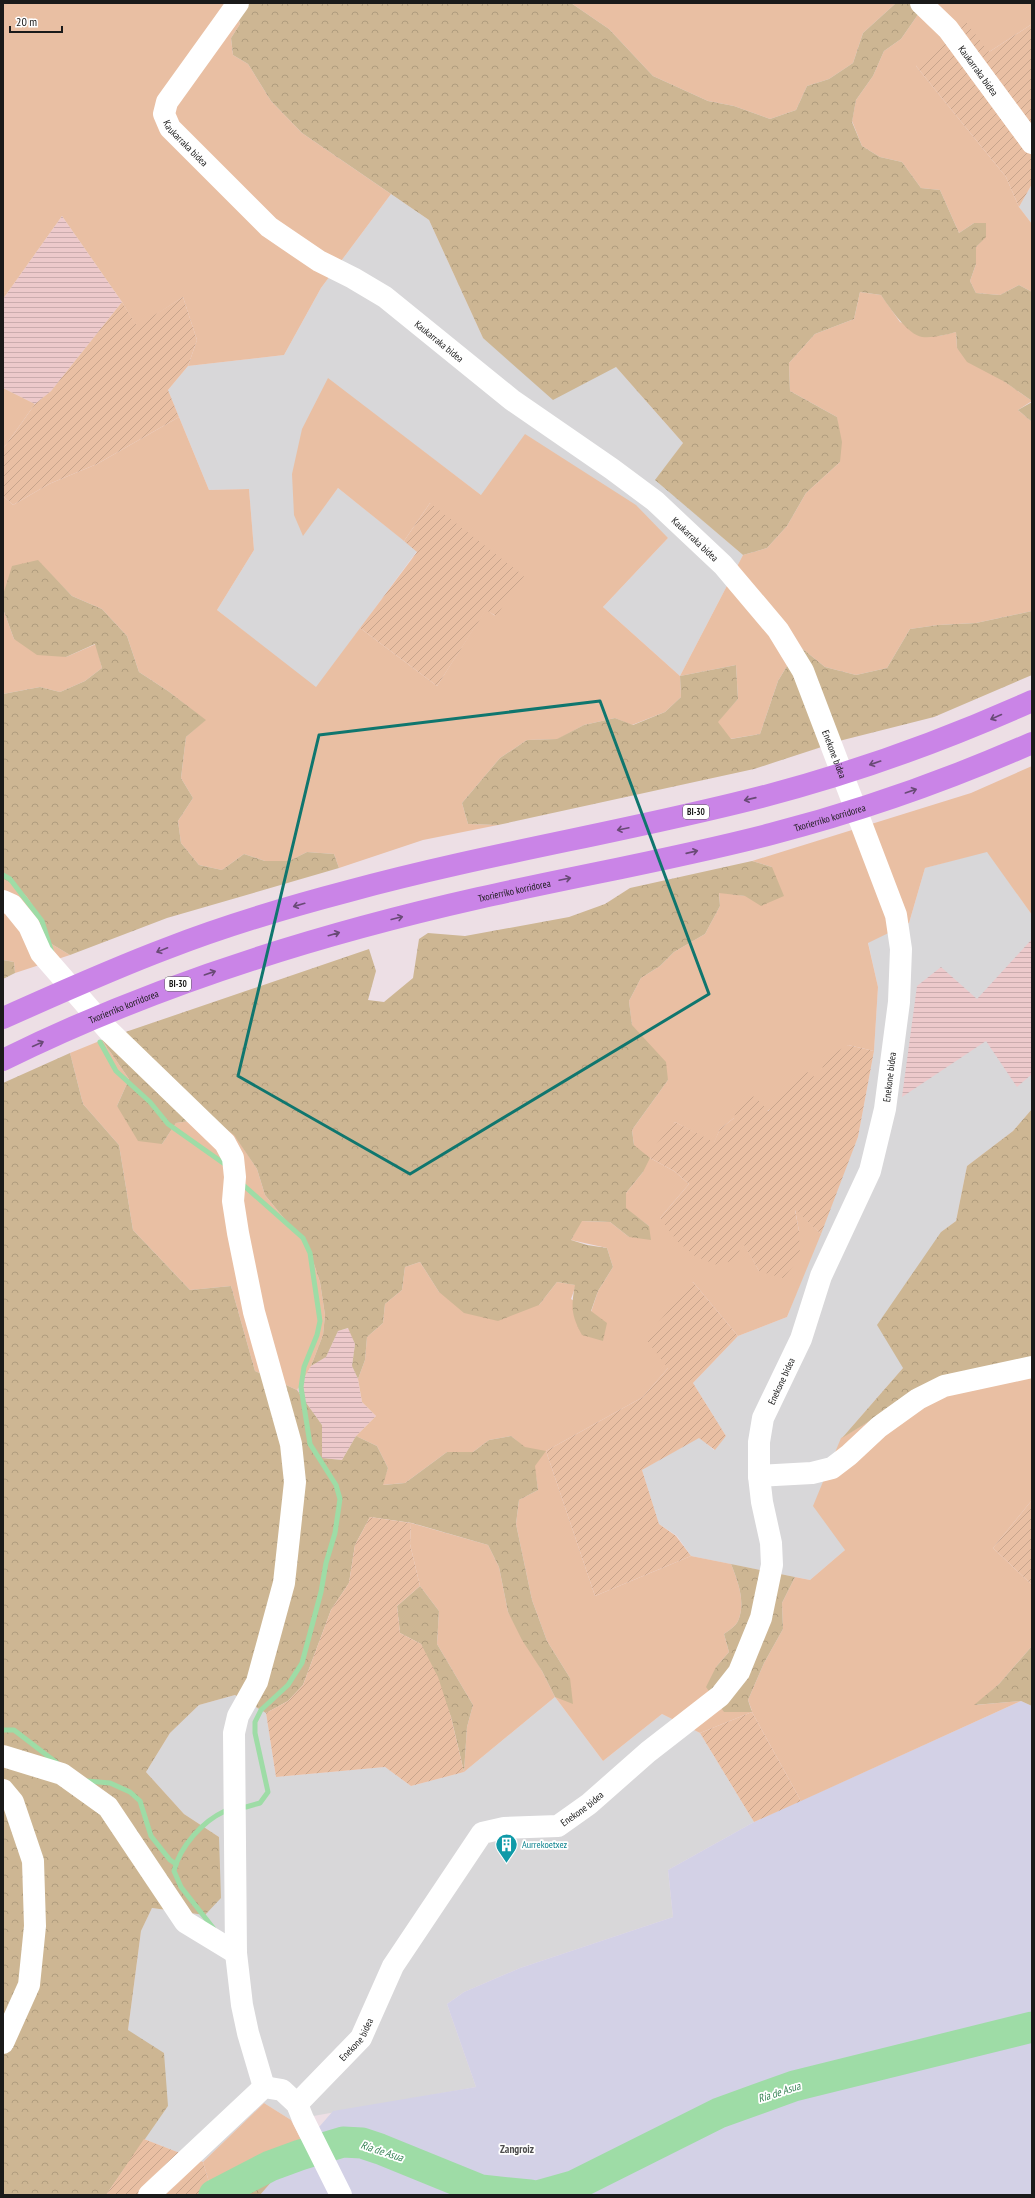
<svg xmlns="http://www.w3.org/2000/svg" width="1035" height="2198" viewBox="0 0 1035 2198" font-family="'PT Sans Narrow',sans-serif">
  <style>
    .residential { fill: #d8d7d9 }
    .industrial { fill: #d3d1e6 }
    .farmland { fill: url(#farmland-rules) }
    .grass { fill: #e9bfa3 }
    .forest { fill: url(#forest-crowns) }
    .garden { fill: url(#garden-furrows) }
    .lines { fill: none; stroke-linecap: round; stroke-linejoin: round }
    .stream { stroke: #9edca6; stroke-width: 5 }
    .river { stroke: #9edca6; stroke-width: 31 }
    .minor { stroke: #fff; stroke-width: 22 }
    .highway { stroke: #ca84e7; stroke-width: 22 }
    .oneway { stroke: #694a76 }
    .marked { fill: none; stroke: #0f766e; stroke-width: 3; stroke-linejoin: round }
    .labels { text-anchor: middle; stroke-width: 3.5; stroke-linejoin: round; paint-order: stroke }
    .shield { fill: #fff; stroke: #5f5f5f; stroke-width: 1 }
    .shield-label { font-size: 9px; font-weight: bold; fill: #1a1a1a }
    .street-label { font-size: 10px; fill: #1a1a1a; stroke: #fff }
    .culture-label { font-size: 10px; fill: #0d838f; stroke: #fff; text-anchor: start }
    .water-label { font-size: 11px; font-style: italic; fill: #3a8457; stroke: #fff }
    .neighbourhood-label { font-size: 11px; font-weight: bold; fill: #4d4d4d; stroke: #fff }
  </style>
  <defs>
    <pattern id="farmland-rules" width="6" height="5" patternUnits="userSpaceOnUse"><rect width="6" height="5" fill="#edc9cb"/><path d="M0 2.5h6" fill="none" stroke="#cbacae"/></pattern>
    <pattern id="forest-crowns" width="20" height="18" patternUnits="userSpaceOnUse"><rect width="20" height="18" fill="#cdb693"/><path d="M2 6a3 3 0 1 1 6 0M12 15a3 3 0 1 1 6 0" fill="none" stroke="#af9c7e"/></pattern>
    <pattern id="garden-furrows" width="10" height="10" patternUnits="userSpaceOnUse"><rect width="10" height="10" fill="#e9bfa3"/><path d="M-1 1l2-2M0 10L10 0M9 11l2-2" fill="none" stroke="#c7a48c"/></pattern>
  </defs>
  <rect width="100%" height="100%" fill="#eddfe5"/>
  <g class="residential">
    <polygon points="1032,184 1032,224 1019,207"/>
    <polygon points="391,194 429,220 483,338 616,367 683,443 656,480 743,555 680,676 603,607 668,538 481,495 328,379 303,535 338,488 417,551 316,688 217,610 254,550 249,489 209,490 168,390 188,366 284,355 321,288"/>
    <polygon points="987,851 1032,915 1032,1109 1013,1131 967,1166 956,1221 941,1232 903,1368 842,1438 845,1550 810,1580 691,1556 677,1536 659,1524 642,1470 699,1437 714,1450 726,1436 693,1383 738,1336 787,1317 858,1137 874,1051 878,987 868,942 909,923 925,868"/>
    <polygon points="235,1695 266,1713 276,1777 385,1767 411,1786 464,1772 555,1697 603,1761 662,1714 700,1733 754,1822 668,1870 673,1917 520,1968 464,1992 447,2004 476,2087 291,2120 264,2103 203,2162 144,2139 168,2106 128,2030 141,1931 152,1908 205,1915 219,1837 184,1814 146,1772 170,1733 199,1705"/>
  </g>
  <polygon class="industrial" points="1021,1701 1032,1706 1032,2195 260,2195 333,2111 476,2087 447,2004 464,1992 520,1968 673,1917 668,1870 754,1822"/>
  <g class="farmland">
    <polygon points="62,216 122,302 51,391 35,404 3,388 3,299"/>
    <polygon points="1032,939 1032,1074 1017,1087 986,1041 902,1097 917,986 941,967 977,999"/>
    <polygon points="349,1328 355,1344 352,1366 358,1379 362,1402 376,1416 356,1436 342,1460 322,1458 322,1425 297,1390 311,1366 326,1357 338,1331"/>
  </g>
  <g class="grass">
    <polygon points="3,3 234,3 240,24 231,38 233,55 248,64 271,101 302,133 391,194 321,288 284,355 188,366 197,340 183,297 137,327 122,302 62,216 3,299"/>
    <polygon points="571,3 896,3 863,33 853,63 829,79 807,86 796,110 770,119 734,106 708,101 653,76 609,29"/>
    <polygon points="926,3 1032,3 1032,24 989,52 916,66 1006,177 1019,207 1032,224 1032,292 1019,285 1000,295 976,293 970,281 976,264 976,247 986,236 974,223 959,233 940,190 921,188 902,162 880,157 862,146 852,121 856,100 873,76 884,51 901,39"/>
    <polygon points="860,292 881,295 900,322 939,336 956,332 957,348 1032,401 1018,410 1032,422 1032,611 976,623 938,625 910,629 887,668 856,675 825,667 799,646 778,681 760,734 730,739 717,722 738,699 736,665 680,676 681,697 665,712 632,725 615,718 584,725 558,739 527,740 500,758 462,803 468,824 498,825 423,840 339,868 334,854 307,852 289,861 265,861 244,854 222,870 199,865 181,843 178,821 193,798 181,778 186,737 205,720 168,691 139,672 127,636 102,609 72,596 38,561 3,595 3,496 13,505 49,484 97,464 179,417 209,490 249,489 254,550 217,610 316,687 360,628 437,686 486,609 495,616 430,503 404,541 338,488 303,536 294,515 292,474 302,429 328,378 481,495 525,434 636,505 668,538 603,607 680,676 743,555 767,548 787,526 806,493 840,462 837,417 790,391 789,363 815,334 854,319"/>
    <polygon points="3,388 35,404 3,449"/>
    <polygon points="3,609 14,639 66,657 96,644 102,668 85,681 60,692 40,687 3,694"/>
    <path d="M1032,766v149l-45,-63 -62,16 -16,55 -41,20 10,44 -4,64 -26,-6 -29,35 -52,31 -33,7 -14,11 -6,14 -39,-21 -25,36 24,13 15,13 -29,34 83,24 16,29 40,-40 -4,-22 26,25 -34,83 -49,19 -45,-54 -25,86 -25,29 -97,54 49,145 96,-40 40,8c7,17 15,39 7,57 -2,5 -10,10 -14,13l5,18 -13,15 36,44 -4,-11 16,-37 19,-34 -1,-26 13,-26 15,3 35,-30 -32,-44 28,-68 37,-22 154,-59v143l-39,48 39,37v61l-33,38 -24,21 46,-4 -220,100 -49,-89 -52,21 -38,-19 -59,47 -48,-64 -91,75 3,-45 6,-22 -36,-61 2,-33 -19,-25 -10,-42 1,-21 77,22 11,22 9,45 34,59 13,26 15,-19 -23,-37 -15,-41 -16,-76 3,-24 19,-10c-3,-26 -6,-37 -27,-54l-22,4 -16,12h-26l-42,31 -23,2 6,-17 -11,-22 -21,-10 20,-20 -14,-14 -4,-23 7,-19 2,-23 16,-14 2,-19 17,-14 3,-23 15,-5 19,30 100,13 18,-23 19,3 -5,14 20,13 7,-21 15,-24 -6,-19 -36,-8 10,-19 29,1 19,15 20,-11 -23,-17v-16l17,-21 -9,-27 -2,-15 36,-50 -25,-41 -11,-13 -3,-25 12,-23 19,-12 14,-14 31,-18 15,-28 -1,-14 26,4 27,-29 -20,-6 219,-68z"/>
    <path d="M3,879c29,14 33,32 42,61l25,15 -55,18 -1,-11 -11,-2z"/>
    <polygon points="102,1040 129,1079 117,1106 162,1144 176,1123 211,1118 234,1134 257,1169 265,1195 309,1249 320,1282 325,1315 323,1335 311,1366 297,1390 255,1371 231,1286 190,1290 133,1230 119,1145 83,1104 70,1053"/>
    <polygon points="264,2103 291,2120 304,2145 280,2172 233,2195 213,2195 203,2162"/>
  </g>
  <g class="forest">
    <path d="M234,3h337l38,26 44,47 55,25 26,5 36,13 26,-9 11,-24 22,-7 24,-16 10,-30 33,-30h30l-25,36 -17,12 -11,25 -17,24 -4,22 10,24 18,11 22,5 19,26 19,2 19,43 15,-10h12v14l-10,10v17l-6,17 6,12 24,2 19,-10 13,7v109l-27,-19 -38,-20 -10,-14 -1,-16c-11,3 -22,6 -34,5 -14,-2 -33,-30 -41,-42l-21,-3 -6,27 -39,15 -26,29 1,28 47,26 5,25 -2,20 -34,31 -19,33 -20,22 -24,7 -88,-75 28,-37 -67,-76 -63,33 -70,-62 -54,-118 -127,-87 -31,-32 -23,-37 -15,-9 -2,-17 9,-14z"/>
    <polygon points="1032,402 1032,422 1018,410"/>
    <path d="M38,560l34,36 30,13 25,27 12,36 29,19 38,29 -20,17 -5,41 12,20 -15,23 3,22 18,22 23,5 22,-16 21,7h24l18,-9 27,2 5,14 -172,50 -97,37 -25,-15c-9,-29 -13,-47 -42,-61v-185l37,-7 20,5 25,-11 17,-13 -7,-24 -29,13 -29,-2 -23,-16 -11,-30v-14l9,-29z"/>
    <polygon points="1032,611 1032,675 934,717 843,740 754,769 498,825 468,824 462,803 500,758 527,740 557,739 584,725 615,718 633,725 665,712 681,697 680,676 736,665 738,699 718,722 731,739 760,734 778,681 799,646 825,667 856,675 887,668 910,629 938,625 976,623"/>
    <path d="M752,861l20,6 12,29 -23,10 -16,-10 -26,-3 1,13 -15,28 -31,18 -14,14 -19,12 -12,23 3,24 34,37 2,18 -36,50 2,15 16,13 -7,14 -17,21v15l23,18 2,14 -22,-3 -19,-15 -28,-1 -11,19 16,5 20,3 6,19 -15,24 -7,20 16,12 -4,18 -21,-6c-11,-20 -11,-28 -7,-50l-18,-3 -18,23 -41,16 -34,-8 -25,-21 -19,-30 -15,5 -3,23 -17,14 -2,19 -16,14 -2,23 -7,19 -6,-13 3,-22 -7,-16 -10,3 -12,26 -15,9 12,-31 2,-20 -5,-33 -11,-33 -44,-54 -8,-26 -23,-34 -23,-17 -35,5 -14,21 -24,-3 -21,-35 12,-27 -27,-39 267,-91 7,22 -8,29 16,2 29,-24 6,-39 9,-6 37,3 104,-19 36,-13 25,-16z"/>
    <polygon points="3,960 14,962 15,973 3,979"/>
    <polygon points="70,1053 83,1104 119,1145 133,1230 190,1290 231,1286 255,1371 297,1390 322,1425 322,1458 342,1460 356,1436 377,1446 388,1468 383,1485 405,1483 447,1452 473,1452 489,1440 511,1436 525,1447 546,1451 535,1466 538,1490 519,1500 516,1524 532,1600 547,1641 570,1678 573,1704 555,1697 542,1671 522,1640 508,1612 499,1567 488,1545 412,1523 370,1517 355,1545 349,1583 331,1610 303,1685 288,1701 266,1713 235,1695 199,1705 170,1733 146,1772 184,1814 219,1837 221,1898 205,1915 152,1908 141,1931 128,2030 164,2053 168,2106 106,2195 3,2195 3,1083"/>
    <polygon points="1032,1109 1032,1357 878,1416 842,1438 903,1368 877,1325 941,1232 956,1221 967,1166 1013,1131"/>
    <path d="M731,1564l64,13 -13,26 1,26 -19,34 -16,37 4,12h-28l-18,-25 10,-20 13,-15 -5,-18c4,-3 12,-8 14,-13 8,-18 0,-40 -7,-57z"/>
    <polygon points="420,1586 439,1611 437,1644 473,1705 467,1727 464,1772 451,1717 421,1644 400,1633 397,1606"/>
    <polygon points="1032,1646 1032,1706 1021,1701 974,1705 999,1684"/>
    <polygon points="280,2172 260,2195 233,2195"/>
  </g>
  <g class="garden">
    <polygon points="966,22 989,52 1032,24 1032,184 1019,207 1006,177 916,66"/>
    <polygon points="183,297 197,340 188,366 168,390 179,417 97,464 49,484 13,505 3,496 3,449 35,404 51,391 122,302 137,326"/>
    <polygon points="430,503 524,576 496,616 486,610 437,686 360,628 417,552 404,541"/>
    <polygon points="848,1045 874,1051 858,1137 821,1234 795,1210 799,1231 800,1258 783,1278 759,1271 743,1243 735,1260 717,1265 695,1256 677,1241 660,1218 689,1184 674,1171 650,1158 655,1146 675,1122 714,1142 720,1129 734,1118 739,1102 755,1096 768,1111 807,1072 819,1080 825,1059"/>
    <polygon points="693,1282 738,1336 693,1383 726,1436 715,1450 699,1438 642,1470 659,1524 676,1536 691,1556 595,1596 546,1451 643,1397 668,1368 645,1338"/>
    <polygon points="1032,1500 1032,1585 993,1548"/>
    <polygon points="370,1517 411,1523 410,1544 420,1586 397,1606 400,1633 421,1644 438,1677 451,1717 464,1772 411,1786 385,1767 276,1777 266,1713 288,1701 303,1685 331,1610 349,1583 355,1545"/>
    <polygon points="752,1712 801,1801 754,1822 700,1733"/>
    <polygon points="144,2139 203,2162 213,2195 106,2195"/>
  </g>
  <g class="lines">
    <g class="stream">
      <polyline points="3,875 10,879 42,921 52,953"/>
      <polyline points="100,1042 116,1071 150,1102 168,1124 226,1165"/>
      <polyline points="241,1183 303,1238 310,1253 320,1321 317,1335 304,1367 301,1387 310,1444 336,1485 340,1499 335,1533 326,1563 321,1592 302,1663 288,1685 261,1710 255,1722 255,1733 268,1792 260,1803 246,1807"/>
      <polyline points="3,1730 14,1730 57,1763"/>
      <polyline points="87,1781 110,1783 130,1792 140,1801 151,1836 170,1860 176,1864"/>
      <path d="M214,1929l-33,-42 -7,-16c6,-25 29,-50 51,-60"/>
    </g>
    <g class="river">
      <polyline points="214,2195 270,2166 300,2155 343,2142 362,2143 380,2149 481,2190 530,2195"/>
      <polyline points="541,2195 573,2186 719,2113 794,2086 1032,2027"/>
    </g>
    <g class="minor">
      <path id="s1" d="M238,3l-71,99 -3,12 6,14 99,99 50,34 34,17 32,19 127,103 100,69 43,32 68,64 55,65 25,41 93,244 5,34 -2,53 -14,107 -15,62 -49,105 -20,63 -38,79 -4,24v34"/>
      <path id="s2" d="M921,3l27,26 84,114"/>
      <polyline points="3,901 12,905 29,926 41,953 108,1030 225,1143 233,1158 235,1177 233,1201 238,1233 254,1312 291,1444 295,1482 284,1583 257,1682 238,1716 234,1733 236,1953 242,2005 248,2033 264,2087"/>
      <polyline points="3,1756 62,1774 108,1807 185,1922 236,1953"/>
      <polyline points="3,1790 13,1802 33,1861 35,1926 29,1985 3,2043"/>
      <path id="s3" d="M297,2104l64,-66 32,-72 89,-133 22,-5 54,-2 31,-22 59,-52 72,-56 19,-24 22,-54 11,-53 -1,-22 -9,-41 -3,-26 53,-3 20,-5 17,-13 30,-28 39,-28 26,-13 88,-19"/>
      <polyline points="149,2195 264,2087 282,2090 297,2104 303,2119 341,2195"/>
    </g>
    <g class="highway">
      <path d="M3,1018c54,-24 109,-49 165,-70 59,-23 120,-41 181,-57 136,-37 276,-59 412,-94 93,-24 184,-57 271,-96"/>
      <path id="s4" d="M3,1060c151,-75 312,-125 476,-162 97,-22 196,-39 292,-64 89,-23 177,-54 261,-91"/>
    </g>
  </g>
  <defs><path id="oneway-shaft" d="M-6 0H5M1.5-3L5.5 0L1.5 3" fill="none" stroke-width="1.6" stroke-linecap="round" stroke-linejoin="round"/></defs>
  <g class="oneway">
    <use href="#oneway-shaft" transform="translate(996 717) rotate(156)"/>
    <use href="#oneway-shaft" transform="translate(875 763) rotate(161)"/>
    <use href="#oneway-shaft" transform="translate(911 791) rotate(-19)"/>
    <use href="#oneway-shaft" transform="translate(750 799) rotate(167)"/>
    <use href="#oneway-shaft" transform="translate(623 829) rotate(168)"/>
    <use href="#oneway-shaft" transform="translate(692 852) rotate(-13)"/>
    <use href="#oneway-shaft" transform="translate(565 879) rotate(-12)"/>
    <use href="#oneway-shaft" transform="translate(299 905) rotate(164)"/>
    <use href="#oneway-shaft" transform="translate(397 918) rotate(-14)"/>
    <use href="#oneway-shaft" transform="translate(334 934) rotate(-16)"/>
    <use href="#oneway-shaft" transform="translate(162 950) rotate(158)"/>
    <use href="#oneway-shaft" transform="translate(210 973) rotate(-19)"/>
    <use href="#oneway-shaft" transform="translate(38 1044) rotate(-24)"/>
  </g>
  <path class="marked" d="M600,701l109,293 -299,180 -172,-98 81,-341z"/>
  <defs>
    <symbol id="building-pin" viewBox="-11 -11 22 30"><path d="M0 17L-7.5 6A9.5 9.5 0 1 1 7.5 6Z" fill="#0f9aa8" stroke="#fff"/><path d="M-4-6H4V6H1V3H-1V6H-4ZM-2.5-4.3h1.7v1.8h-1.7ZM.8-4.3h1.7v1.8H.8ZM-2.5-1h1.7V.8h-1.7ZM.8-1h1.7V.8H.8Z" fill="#fff"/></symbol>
  </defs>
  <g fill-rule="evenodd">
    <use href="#building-pin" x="494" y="1832" width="25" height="34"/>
  </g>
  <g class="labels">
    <g class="shield">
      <rect x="683" y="805" width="26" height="14" rx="3"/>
      <rect x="165" y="977" width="26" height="14" rx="3"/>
    </g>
    <g class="shield-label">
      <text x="696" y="815">BI-30</text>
      <text x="178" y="987">BI-30</text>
    </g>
    <g class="street-label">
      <text dy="4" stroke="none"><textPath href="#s2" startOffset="89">Kaukarraka bidea</textPath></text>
      <text dy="4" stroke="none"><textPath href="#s1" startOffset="171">Kaukarraka bidea</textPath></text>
      <text dy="4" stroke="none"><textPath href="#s1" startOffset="495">Kaukarraka bidea</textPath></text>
      <text dy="4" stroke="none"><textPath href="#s1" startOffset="819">Kaukarraka bidea</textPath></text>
      <text dy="4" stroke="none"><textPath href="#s1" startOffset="1079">Enekone bidea</textPath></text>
      <text dy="4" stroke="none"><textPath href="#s4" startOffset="864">Txorierriko korridorea</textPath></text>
      <text dy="4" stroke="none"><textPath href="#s4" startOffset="540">Txorierriko korridorea</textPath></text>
      <text dy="4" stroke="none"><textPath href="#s4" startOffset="132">Txorierriko korridorea</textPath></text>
      <text transform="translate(889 1077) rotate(-83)" y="4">Enekone bidea</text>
      <text transform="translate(781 1381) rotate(-65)" y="4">Enekone bidea</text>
      <text dy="4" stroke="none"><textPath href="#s3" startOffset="437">Enekone bidea</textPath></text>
      <text dy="4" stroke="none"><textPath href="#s3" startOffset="88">Enekone bidea</textPath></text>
    </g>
    <g class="culture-label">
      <text x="522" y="1848">Aurrekoetxez</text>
    </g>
    <g class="water-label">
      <text transform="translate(779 2092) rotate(-18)" y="4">Ría de Asua</text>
      <text transform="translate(382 2151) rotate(18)" y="4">Ría de Asua</text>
    </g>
    <g class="neighbourhood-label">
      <text x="517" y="2153">Zangroiz</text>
    </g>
  </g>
  <rect width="1035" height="2198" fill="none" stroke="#1a1a1a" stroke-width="8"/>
  <path d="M10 26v6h52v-6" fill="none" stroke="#1a1a1a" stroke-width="2"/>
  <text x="16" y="26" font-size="12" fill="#1a1a1a" stroke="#ffffff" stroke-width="3" paint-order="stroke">20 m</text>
</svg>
